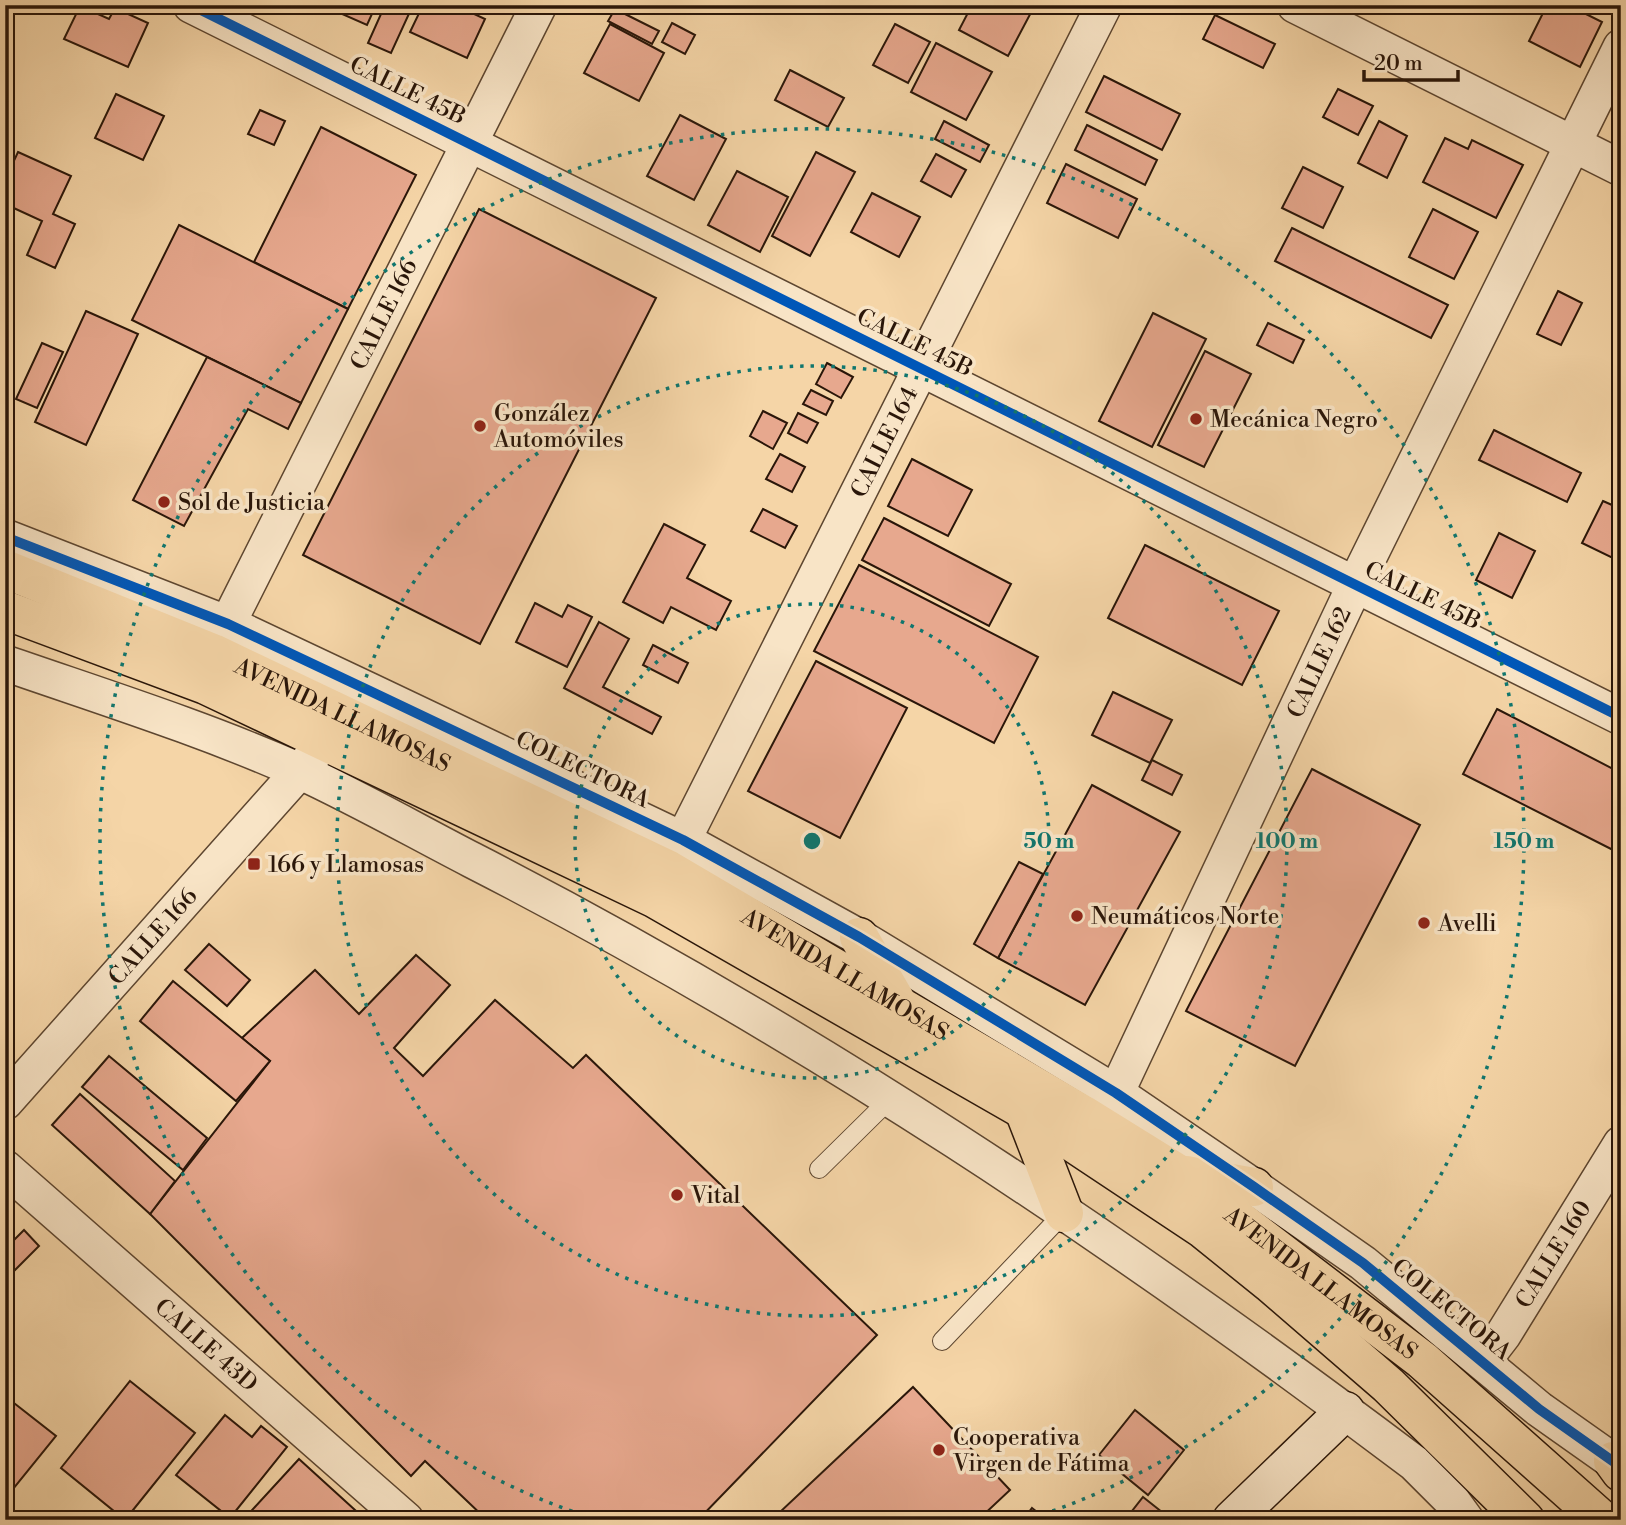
<svg xmlns="http://www.w3.org/2000/svg" width="1626" height="1525" viewBox="0 0 1626 1525" font-family="'Libre Bodoni',serif">
  <style>
    .building { fill: #e7a88e; stroke: #2a1609; stroke-width: 2 }
    .lines { fill: none; stroke-linecap: round; stroke-linejoin: round }
    .lane-casing { stroke: #5d4630; stroke-width: 20 }
    .street-casing { stroke: #5d4630; stroke-width: 38 }
    .secondary-casing { stroke: #2a1609; stroke-width: 41 }
    .highway-casing { stroke: #2a1609; stroke-width: 41 }
    .lane { stroke: #f8e4c6; stroke-width: 18 }
    .street { stroke: #f8e4c6; stroke-width: 35 }
    .secondary { stroke: #f8e4c6; stroke-width: 38 }
    .highway { stroke: #f5d5a7; stroke-width: 38 }
    .cycleway-casing { stroke: #f8e4c6; stroke-width: 15 }
    .cycleway { stroke: #0057b8; stroke-width: 10 }
    .ring { fill: none; stroke: #0f766e; stroke-width: 3.5; stroke-dasharray: 3.5 7 }
    .poi-dot { fill: #8f2418; stroke: #f8e4c6; stroke-width: 2.5 }
    .labels { text-anchor: middle; stroke-width: 7; stroke-linejoin: round; paint-order: stroke }
    .street-label { font-size: 23px; fill: #2a1609; stroke: #f8e4c6 }
    .poi-label { font-size: 23px; fill: #2a1609; stroke: #f8e4c6; text-anchor: start }
    .centre { fill: #0f766e; stroke: #f8e4c6; stroke-width: 3.5 }
    .ring-label { font-size: 21px; text-anchor: middle; font-weight: bold; fill: #0f766e; stroke: #f8e4c6; stroke-width: 7; stroke-linejoin: round; paint-order: stroke }
  </style>
  <rect width="100%" height="100%" fill="#f5d5a7"/>
  <filter id="stains"><feTurbulence type="fractalNoise" baseFrequency=".00286" numOctaves="4"/><feColorMatrix values="0 0 0 0 .2 0 0 0 0 .09 0 0 0 0 .02 0 0 0 .5 -.17"/></filter>
  <radialGradient id="worn" r=".72"><stop offset=".6" stop-color="#630" stop-opacity="0"/><stop offset="1" stop-color="#630" stop-opacity=".3"/></radialGradient>
  <g class="building">
    <polygon points="335,5 376,5 367,25 333,10"/>
    <polygon points="385,5 413,5 391,53 368,43"/>
    <polygon points="423,5 455,5 485,19 467,58 410,32"/>
    <polygon points="972,5 1035,5 1008,56 959,30"/>
    <polygon points="1547,5 1568,5 1602,22 1580,67 1529,41"/>
    <polygon points="80,6 109,19 115,8 148,23 128,67 64,39"/>
    <polygon points="615,9 659,31 652,44 608,21"/>
    <polygon points="1215,15 1275,44 1263,68 1203,39"/>
    <polygon points="672,23 695,35 685,54 662,42"/>
    <polygon points="610,24 664,53 639,101 584,73"/>
    <polygon points="895,24 930,42 908,83 873,65"/>
    <polygon points="936,43 992,72 966,120 911,92"/>
    <polygon points="790,70 844,98 828,127 775,100"/>
    <polygon points="1104,76 1180,114 1162,150 1086,112"/>
    <polygon points="1338,89 1373,106 1358,135 1323,117"/>
    <polygon points="116,94 164,116 143,160 95,138"/>
    <polygon points="260,110 285,121 274,145 248,134"/>
    <polygon points="680,115 726,139 694,200 647,176"/>
    <polygon points="944,121 989,145 980,162 935,139"/>
    <polygon points="1379,121 1407,136 1387,178 1358,163"/>
    <polygon points="1087,125 1157,160 1145,185 1075,150"/>
    <polygon points="321,127 416,175 348,309 254,262"/>
    <polygon points="1445,138 1468,149 1472,140 1523,165 1496,218 1423,182"/>
    <polygon points="18,152 71,176 53,214 75,224 55,268 27,255 42,221 5,204 5,180"/>
    <polygon points="816,152 855,172 810,256 772,236"/>
    <polygon points="936,154 966,170 951,197 921,181"/>
    <polygon points="1066,164 1137,199 1118,238 1047,203"/>
    <polygon points="1303,167 1343,187 1323,228 1282,208"/>
    <polygon points="737,171 788,197 760,252 708,225"/>
    <polygon points="872,193 920,217 899,257 851,232"/>
    <polygon points="479,209 656,298 480,644 303,555"/>
    <polygon points="1433,209 1478,232 1454,279 1409,257"/>
    <polygon points="179,225 348,309 301,403 132,320"/>
    <polygon points="1292,228 1448,305 1431,338 1275,261"/>
    <polygon points="1558,291 1582,303 1561,345 1537,334"/>
    <polygon points="86,311 138,334 86,445 35,422"/>
    <polygon points="1153,313 1206,339 1152,447 1099,421"/>
    <polygon points="1268,323 1304,340 1293,363 1257,345"/>
    <polygon points="42,343 63,352 37,408 16,399"/>
    <polygon points="1205,351 1251,374 1204,467 1158,445"/>
    <polygon points="207,357 301,403 288,429 248,409 184,526 133,500"/>
    <polygon points="827,363 853,377 841,398 816,384"/>
    <polygon points="811,390 833,401 826,415 803,404"/>
    <polygon points="763,411 787,423 773,449 750,436"/>
    <polygon points="798,413 818,423 807,443 788,433"/>
    <polygon points="1494,430 1581,473 1567,502 1479,460"/>
    <polygon points="780,454 805,467 792,492 766,479"/>
    <polygon points="912,459 972,490 948,536 888,506"/>
    <polygon points="1603,501 1621,509 1621,562 1582,543"/>
    <polygon points="763,509 797,526 785,548 751,531"/>
    <polygon points="884,518 1011,584 989,626 862,560"/>
    <polygon points="664,524 705,545 687,578 731,601 716,630 671,607 663,623 623,602"/>
    <polygon points="1499,533 1535,551 1512,598 1476,580"/>
    <polygon points="1145,545 1279,611 1242,685 1108,618"/>
    <polygon points="859,565 1038,657 994,743 814,651"/>
    <polygon points="535,603 562,617 568,605 592,617 567,667 516,642"/>
    <polygon points="599,622 629,639 603,687 661,717 652,734 564,688"/>
    <polygon points="653,645 688,663 678,683 643,665"/>
    <polygon points="816,661 907,708 840,838 748,791"/>
    <polygon points="1113,692 1172,720 1150,763 1092,735"/>
    <polygon points="1497,709 1621,773 1621,854 1463,774"/>
    <polygon points="1152,760 1182,775 1172,795 1142,780"/>
    <polygon points="1312,769 1420,825 1295,1066 1186,1011"/>
    <polygon points="1092,785 1180,832 1085,1005 998,958"/>
    <polygon points="1019,862 1043,874 998,958 974,944"/>
    <polygon points="209,944 250,980 227,1006 185,970"/>
    <polygon points="416,955 450,985 394,1048 423,1076 495,1000 573,1068 586,1055 877,1335 698,1520 487,1520 425,1461 411,1476 150,1214 270,1061 242,1038 315,970 359,1014"/>
    <polygon points="173,981 270,1061 236,1101 140,1021"/>
    <polygon points="109,1056 207,1138 183,1170 82,1087"/>
    <polygon points="80,1094 175,1181 150,1214 52,1125"/>
    <polygon points="24,1230 39,1246 15,1270 5,1260 5,1249"/>
    <polygon points="130,1381 195,1433 125,1520 61,1468"/>
    <polygon points="913,1387 1010,1490 978,1520 787,1520 780,1512"/>
    <polygon points="5,1396 56,1436 5,1499"/>
    <polygon points="1135,1410 1184,1450 1148,1495 1099,1455"/>
    <polygon points="225,1415 252,1437 261,1426 287,1447 230,1518 176,1475"/>
    <polygon points="299,1459 366,1520 243,1520"/>
    <polygon points="1143,1497 1172,1520 1125,1520"/>
    <polygon points="1032,1508 1047,1520 1023,1520"/>
  </g>
  <g class="lines">
    <defs>
      <g id="lane">
        <polyline points="819,1169 891,1098"/>
        <polyline points="942,1341 1064,1213"/>
      </g>
      <g id="street">
        <polyline points="191,5 1621,717"/>
        <polyline points="1295,5 1621,168"/>
        <polyline points="5,537 228,624 370,691 683,840 859,937 1116,1093 1254,1187 1363,1263 1539,1409 1621,1467"/>
        <path id="s1" d="M218,643l321,-638"/>
        <path d="M5,663c98,34 197,65 292,107 59,27 117,60 175,90 332,170 644,378 942,603l39,39 13,18"/>
        <path id="s2" d="M683,840l421,-835"/>
        <path id="s3" d="M1116,1093l239,-508 266,-538"/>
        <path id="s4" d="M5,1102l307,-345"/>
        <path id="s5" d="M5,1168l401,352"/>
        <path id="s6" d="M1483,1361l20,-26 118,-191"/>
      </g>
      <polyline id="secondary" points="1232,1520 1345,1411"/>
      <g id="highway">
        <path id="s7" d="M5,569l208,84 456,217 413,244 95,59 245,187 180,160"/>
        <polyline points="5,610 206,685 654,898 1024,1110 1203,1229 1270,1283 1388,1385 1525,1520"/>
        <polyline points="859,937 897,1003"/>
        <polyline points="1024,1110 1064,1213"/>
        <polyline points="1186,1175 1254,1187"/>
        <polyline points="1613,1461 1621,1472"/>
      </g>
    </defs>
    <use href="#lane" class="lane-casing"/>
    <use href="#street" class="street-casing"/>
    <use href="#secondary" class="secondary-casing"/>
    <use href="#highway" class="highway-casing"/>
    <use href="#lane" class="lane"/>
    <use href="#street" class="street"/>
    <use href="#secondary" class="secondary"/>
    <use href="#highway" class="highway"/>
    <defs>
      <g id="cycleway">
        <polyline points="191,5 1621,717"/>
        <polyline points="5,537 228,624 370,691 683,840 859,937 1116,1093 1254,1187 1363,1263 1539,1409 1621,1467"/>
      </g>
    </defs>
    <use href="#cycleway" class="cycleway-casing"/>
    <use href="#cycleway" class="cycleway"/>
  </g>
  <g class="ring">
    <circle cx="812" cy="841" r="237"/>
    <circle cx="812" cy="841" r="475"/>
    <path d="M592 1518A712 712 0 1 1 1032 1518"/>
  </g>
  <g class="poi-dot">
    <circle cx="1196" cy="419" r="7"/>
    <circle cx="480" cy="426" r="7"/>
    <circle cx="164" cy="502" r="7"/>
    <rect x="247" y="857" width="14" height="14" rx="3.5"/>
    <circle cx="1077" cy="916" r="7"/>
    <circle cx="1424" cy="923" r="7"/>
    <circle cx="677" cy="1195" r="7"/>
    <circle cx="939" cy="1450" r="7"/>
  </g>
  <g class="labels">
    <g class="street-label">
      <text transform="translate(408 90) rotate(26)" y="8">CALLE 45B</text>
      <text dy="8" stroke="none"><textPath href="#s1" startOffset="368">CALLE 166</textPath></text>
      <text transform="translate(915 342) rotate(26)" y="8">CALLE 45B</text>
      <text dy="8" stroke="none"><textPath href="#s2" startOffset="446">CALLE 164</textPath></text>
      <text transform="translate(1423 595) rotate(26)" y="8">CALLE 45B</text>
      <text dy="8" stroke="none"><textPath href="#s3" startOffset="476">CALLE 162</textPath></text>
      <text dy="8" stroke="none"><textPath href="#s7" startOffset="368">AVENIDA LLAMOSAS</textPath></text>
      <text transform="translate(583 769) rotate(26)" y="8">COLECTORA</text>
      <text dy="8" stroke="none"><textPath href="#s4" startOffset="222">CALLE 166</textPath></text>
      <text dy="8" stroke="none"><textPath href="#s7" startOffset="934">AVENIDA LLAMOSAS</textPath></text>
      <text dy="8" stroke="none"><textPath href="#s6" startOffset="128">CALLE 160</textPath></text>
      <text dy="8" stroke="none"><textPath href="#s7" startOffset="1502">AVENIDA LLAMOSAS</textPath></text>
      <text transform="translate(1452 1309) rotate(39)" y="8">COLECTORA</text>
      <text dy="8" stroke="none"><textPath href="#s5" startOffset="268">CALLE 43D</textPath></text>
    </g>
    <g class="poi-label">
      <text x="494" y="421">González<tspan x="494" dy="26">Automóviles</tspan></text>
      <text x="1210" y="427">Mecánica Negro</text>
      <text x="178" y="510">Sol de Justicia</text>
      <text x="268" y="872">166 y Llamosas</text>
      <text x="1091" y="924">Neumáticos Norte</text>
      <text x="1438" y="931">Avelli</text>
      <text x="691" y="1203">Vital</text>
      <text x="953" y="1445">Cooperativa<tspan x="953" dy="26">Virgen de Fátima</tspan></text>
    </g>
  </g>
  <circle cx="812" cy="841" r="10" class="centre"/>
  <g class="ring-label">
    <text x="1049" y="848">50 m</text>
    <text x="1287" y="848">100 m</text>
    <text x="1524" y="848">150 m</text>
  </g>
  <rect width="1626" height="1525" fill="none" stroke="#f5d5a7" stroke-width="28"/>
  <rect x="7" y="7" width="1612" height="1511" fill="none" stroke="#2a1609" stroke-width="3.5"/>
  <rect x="14" y="14" width="1598" height="1497" fill="none" stroke="#2a1609" stroke-width="2"/>
  <path d="M1364 70v10h94v-10" fill="none" stroke="#2a1609" stroke-width="3.5"/>
  <text x="1374" y="70" font-size="21" fill="#2a1609" stroke="#f8e4c6" stroke-width="5" paint-order="stroke">20 m</text>
  <rect width="100%" height="100%" filter="url(#stains)"/>
  <rect width="100%" height="100%" fill="url(#worn)"/>
</svg>
